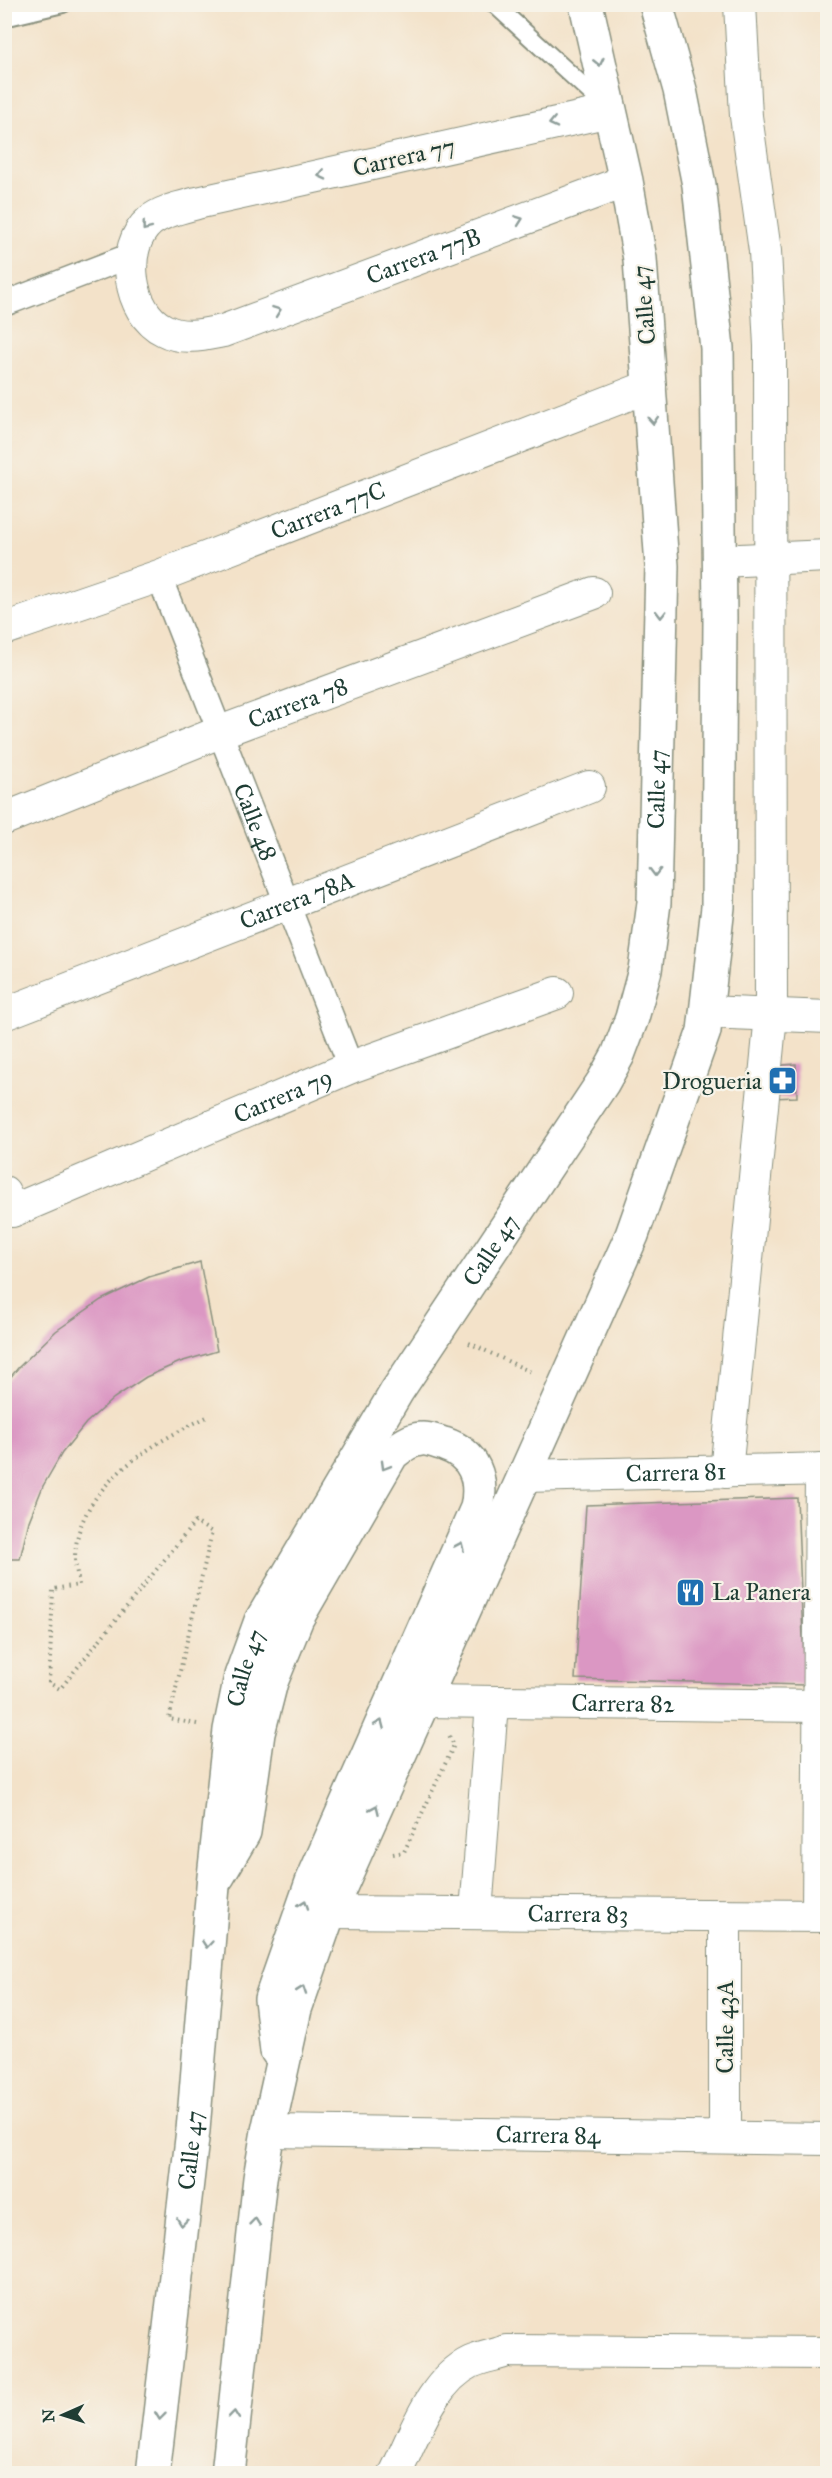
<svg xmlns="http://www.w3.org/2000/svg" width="832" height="2478" viewBox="0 0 832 2478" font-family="'IM FELL Great Primer',serif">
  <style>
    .building { fill: #db97c3 }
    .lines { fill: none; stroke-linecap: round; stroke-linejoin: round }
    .service-casing { stroke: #89907e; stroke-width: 20 }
    .pedestrian-casing { stroke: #89907e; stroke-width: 27 }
    .minor-casing { stroke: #89907e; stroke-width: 34 }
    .secondary-casing { stroke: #89907e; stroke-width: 36 }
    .path { stroke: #89907e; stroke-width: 4; stroke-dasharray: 1.5 4.5; stroke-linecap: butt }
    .service { stroke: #fff; stroke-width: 16 }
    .pedestrian { stroke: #fff; stroke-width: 24 }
    .minor { stroke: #fff; stroke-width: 32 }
    .secondary { stroke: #fff; stroke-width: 33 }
    .oneway { stroke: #8f9e9a }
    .labels { text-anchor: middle; stroke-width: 4.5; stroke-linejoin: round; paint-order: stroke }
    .street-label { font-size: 24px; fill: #1f3d34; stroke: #f7f3e8 }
    .poi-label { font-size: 24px; fill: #1f3d34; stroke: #f7f3e8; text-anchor: end }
  </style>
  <rect width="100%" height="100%" fill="#f7f3e8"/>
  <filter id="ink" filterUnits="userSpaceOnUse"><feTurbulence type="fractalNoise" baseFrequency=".0167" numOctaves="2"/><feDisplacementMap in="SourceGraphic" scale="12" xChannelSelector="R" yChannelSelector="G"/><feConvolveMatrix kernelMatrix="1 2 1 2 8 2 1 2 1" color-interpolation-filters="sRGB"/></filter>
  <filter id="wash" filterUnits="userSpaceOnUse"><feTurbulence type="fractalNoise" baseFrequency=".008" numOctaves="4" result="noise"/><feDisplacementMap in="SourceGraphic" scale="24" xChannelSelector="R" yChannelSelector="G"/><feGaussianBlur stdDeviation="1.35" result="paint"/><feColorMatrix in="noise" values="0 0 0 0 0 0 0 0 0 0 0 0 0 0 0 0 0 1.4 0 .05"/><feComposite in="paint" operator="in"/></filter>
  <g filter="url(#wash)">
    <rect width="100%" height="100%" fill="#f3e2c9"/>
    <g id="blocks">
      <g class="building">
        <polygon points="796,1064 797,1097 771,1098 769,1066"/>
        <polygon points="200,1262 217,1351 180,1362 146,1377 114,1398 86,1423 62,1453 43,1486 29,1521 20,1559 4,1559 4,1385 18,1368 56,1331 101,1300 149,1277"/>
        <polygon points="797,1498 805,1685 575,1679 586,1505"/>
      </g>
    </g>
  </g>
  <g filter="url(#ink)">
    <use href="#blocks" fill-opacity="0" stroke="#89907e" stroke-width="1.5"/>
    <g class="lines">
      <defs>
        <g id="service">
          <polyline points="494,4 604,105"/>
          <polyline points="4,18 63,4"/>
        </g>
        <g id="pedestrian">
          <polyline points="4,304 132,255"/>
          <path id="s1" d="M159,576l192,491"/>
        </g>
        <g id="minor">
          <path id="s2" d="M610,111l-413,92c-15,4 -35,8 -47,18 -31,26 -22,92 14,109 19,10 39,5 59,1l403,-150"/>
          <polyline points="719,561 828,556"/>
          <path id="s3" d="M4,629l155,-53 491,-190"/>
          <path id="s4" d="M4,819l216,-87 374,-139"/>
          <polyline points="707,1012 828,1017"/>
          <path id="s5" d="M4,1014l585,-227"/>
          <path id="s6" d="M4,1192l8,19 339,-144 206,-74"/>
          <polyline points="726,1472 771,1015 770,346 765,251 746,116 740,4"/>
          <path id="s7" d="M524,1476l304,-7"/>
          <path id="s8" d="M423,1701l398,5"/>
          <path id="s9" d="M329,1912l499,4"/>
          <polyline points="476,1912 492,1704"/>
          <polyline points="818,1915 821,1469"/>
          <polyline points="725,1917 725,2137"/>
          <path id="s10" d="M268,2131l560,8"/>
          <path d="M395,2474c19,-37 36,-93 76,-112 11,-5 25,-7 36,-11l321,2"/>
        </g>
        <g id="secondary">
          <path d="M218,1876l26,-44 14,-99 13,-51 26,-64 95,-164c9,-7 17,-14 29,-15 7,-1 16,3 23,5 31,10 39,35 33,64l-165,374 -41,117 6,52"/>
          <path id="s11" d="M153,2474l40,-344 20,-244 17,-156 11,-54 20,-55 136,-230 206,-309 15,-27 14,-37 13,-48 9,-67 8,-337 -22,-307 -14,-78 -40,-177"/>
          <polyline points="228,2474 260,2178 268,2131 295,2009 329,1912 632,1235 704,1031 718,907 720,617 717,348 699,185 680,90 656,4"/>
        </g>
      </defs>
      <use href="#service" class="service-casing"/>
      <use href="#pedestrian" class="pedestrian-casing"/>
      <use href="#minor" class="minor-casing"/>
      <use href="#secondary" class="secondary-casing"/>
      <g class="path">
        <polyline points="469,1343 533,1373"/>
        <path d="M197,1724l-28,-5 43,-187 -17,-10 -135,167 -11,-6 4,-94 26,-4c-1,-9 -4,-18 -4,-27 1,-71 77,-115 132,-141"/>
        <polyline points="393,1854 404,1852 454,1745 449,1735"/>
      </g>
      <use href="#service" class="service"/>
      <use href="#pedestrian" class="pedestrian"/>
      <use href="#minor" class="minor"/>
      <use href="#secondary" class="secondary"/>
    </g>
    <defs><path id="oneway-chevron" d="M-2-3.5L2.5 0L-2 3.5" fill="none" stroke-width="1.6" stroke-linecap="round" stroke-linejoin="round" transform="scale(1.5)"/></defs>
    <g class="oneway">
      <use href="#oneway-chevron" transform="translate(599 62) rotate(77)"/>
      <use href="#oneway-chevron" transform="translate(553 123) rotate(167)"/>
      <use href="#oneway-chevron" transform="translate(322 175) rotate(167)"/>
      <use href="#oneway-chevron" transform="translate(519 220) rotate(-20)"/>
      <use href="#oneway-chevron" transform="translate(146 227) rotate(128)"/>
      <use href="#oneway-chevron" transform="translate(277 311) rotate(-20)"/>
      <use href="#oneway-chevron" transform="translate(653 420) rotate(86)"/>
      <use href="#oneway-chevron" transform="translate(661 614) rotate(91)"/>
      <use href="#oneway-chevron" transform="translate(655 872) rotate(91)"/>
      <use href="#oneway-chevron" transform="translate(385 1466) rotate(120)"/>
      <use href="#oneway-chevron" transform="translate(460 1546) rotate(-66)"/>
      <use href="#oneway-chevron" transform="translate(380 1724) rotate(-67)"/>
      <use href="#oneway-chevron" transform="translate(375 1809) rotate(-66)"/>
      <use href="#oneway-chevron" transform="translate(304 1904) rotate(-71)"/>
      <use href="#oneway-chevron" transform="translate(207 1944) rotate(95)"/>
      <use href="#oneway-chevron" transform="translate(302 1990) rotate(-71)"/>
      <use href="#oneway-chevron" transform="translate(182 2222) rotate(97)"/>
      <use href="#oneway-chevron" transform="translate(255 2222) rotate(-84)"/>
      <use href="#oneway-chevron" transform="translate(234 2415) rotate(-84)"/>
      <use href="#oneway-chevron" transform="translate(160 2416) rotate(97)"/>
    </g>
  </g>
  <defs>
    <symbol id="pharmacy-square" viewBox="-11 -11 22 22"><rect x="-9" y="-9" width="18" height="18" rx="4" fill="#1f6fb2" stroke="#f7f3e8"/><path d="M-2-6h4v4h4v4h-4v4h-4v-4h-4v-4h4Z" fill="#fff"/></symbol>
    <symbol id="restaurant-square" viewBox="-11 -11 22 22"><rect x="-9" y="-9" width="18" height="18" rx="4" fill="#1f6fb2" stroke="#f7f3e8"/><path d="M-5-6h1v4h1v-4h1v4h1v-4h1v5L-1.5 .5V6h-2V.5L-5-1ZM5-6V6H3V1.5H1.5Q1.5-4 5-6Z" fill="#fff"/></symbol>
  </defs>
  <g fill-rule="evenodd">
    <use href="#pharmacy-square" x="766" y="1064" width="33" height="33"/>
    <use href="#restaurant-square" x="674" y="1576" width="33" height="33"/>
  </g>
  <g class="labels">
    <g class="street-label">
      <text transform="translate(404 157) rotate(-13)" y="8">Carrera 77</text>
      <text dy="8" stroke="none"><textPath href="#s2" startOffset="874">Carrera 77B</textPath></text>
      <text transform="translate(644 305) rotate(-95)" y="8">Calle 47</text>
      <text dy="8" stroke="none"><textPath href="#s3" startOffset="345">Carrera 77C</textPath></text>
      <text dy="8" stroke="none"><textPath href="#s4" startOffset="316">Carrera 78</textPath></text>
      <text dy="8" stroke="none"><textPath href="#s11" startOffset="1802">Calle 47</textPath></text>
      <text dy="8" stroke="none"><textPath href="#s1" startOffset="264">Calle 48</textPath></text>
      <text dy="8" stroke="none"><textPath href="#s5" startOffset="314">Carrera 78A</textPath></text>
      <text dy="8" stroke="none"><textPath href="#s6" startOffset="315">Carrera 79</textPath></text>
      <text dy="8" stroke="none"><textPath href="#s11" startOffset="1298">Calle 47</textPath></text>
      <text dy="8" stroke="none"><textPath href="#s7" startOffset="152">Carrera 81</textPath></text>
      <text dy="8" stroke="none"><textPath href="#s11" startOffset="812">Calle 47</textPath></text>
      <text dy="8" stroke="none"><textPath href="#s8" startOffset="200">Carrera 82</textPath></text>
      <text dy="8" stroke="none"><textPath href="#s9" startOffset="249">Carrera 83</textPath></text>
      <text transform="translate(725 2027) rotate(-90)" y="8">Calle 43A</text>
      <text dy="8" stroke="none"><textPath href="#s10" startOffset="280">Carrera 84</textPath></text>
      <text dy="8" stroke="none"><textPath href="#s11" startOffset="326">Calle 47</textPath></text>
    </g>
    <g class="poi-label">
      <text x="762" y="1089">Drogueria</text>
      <text x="712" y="1600" text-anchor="start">La Panera</text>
    </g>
  </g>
  <rect width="832" height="2478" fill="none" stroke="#f7f3e8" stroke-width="24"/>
  <g transform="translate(63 2415) rotate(267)" stroke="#f7f3e8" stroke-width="4.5" paint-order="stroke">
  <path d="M0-4.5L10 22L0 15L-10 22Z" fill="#1f3d34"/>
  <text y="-9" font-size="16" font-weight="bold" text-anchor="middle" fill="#1f3d34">N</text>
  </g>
</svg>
